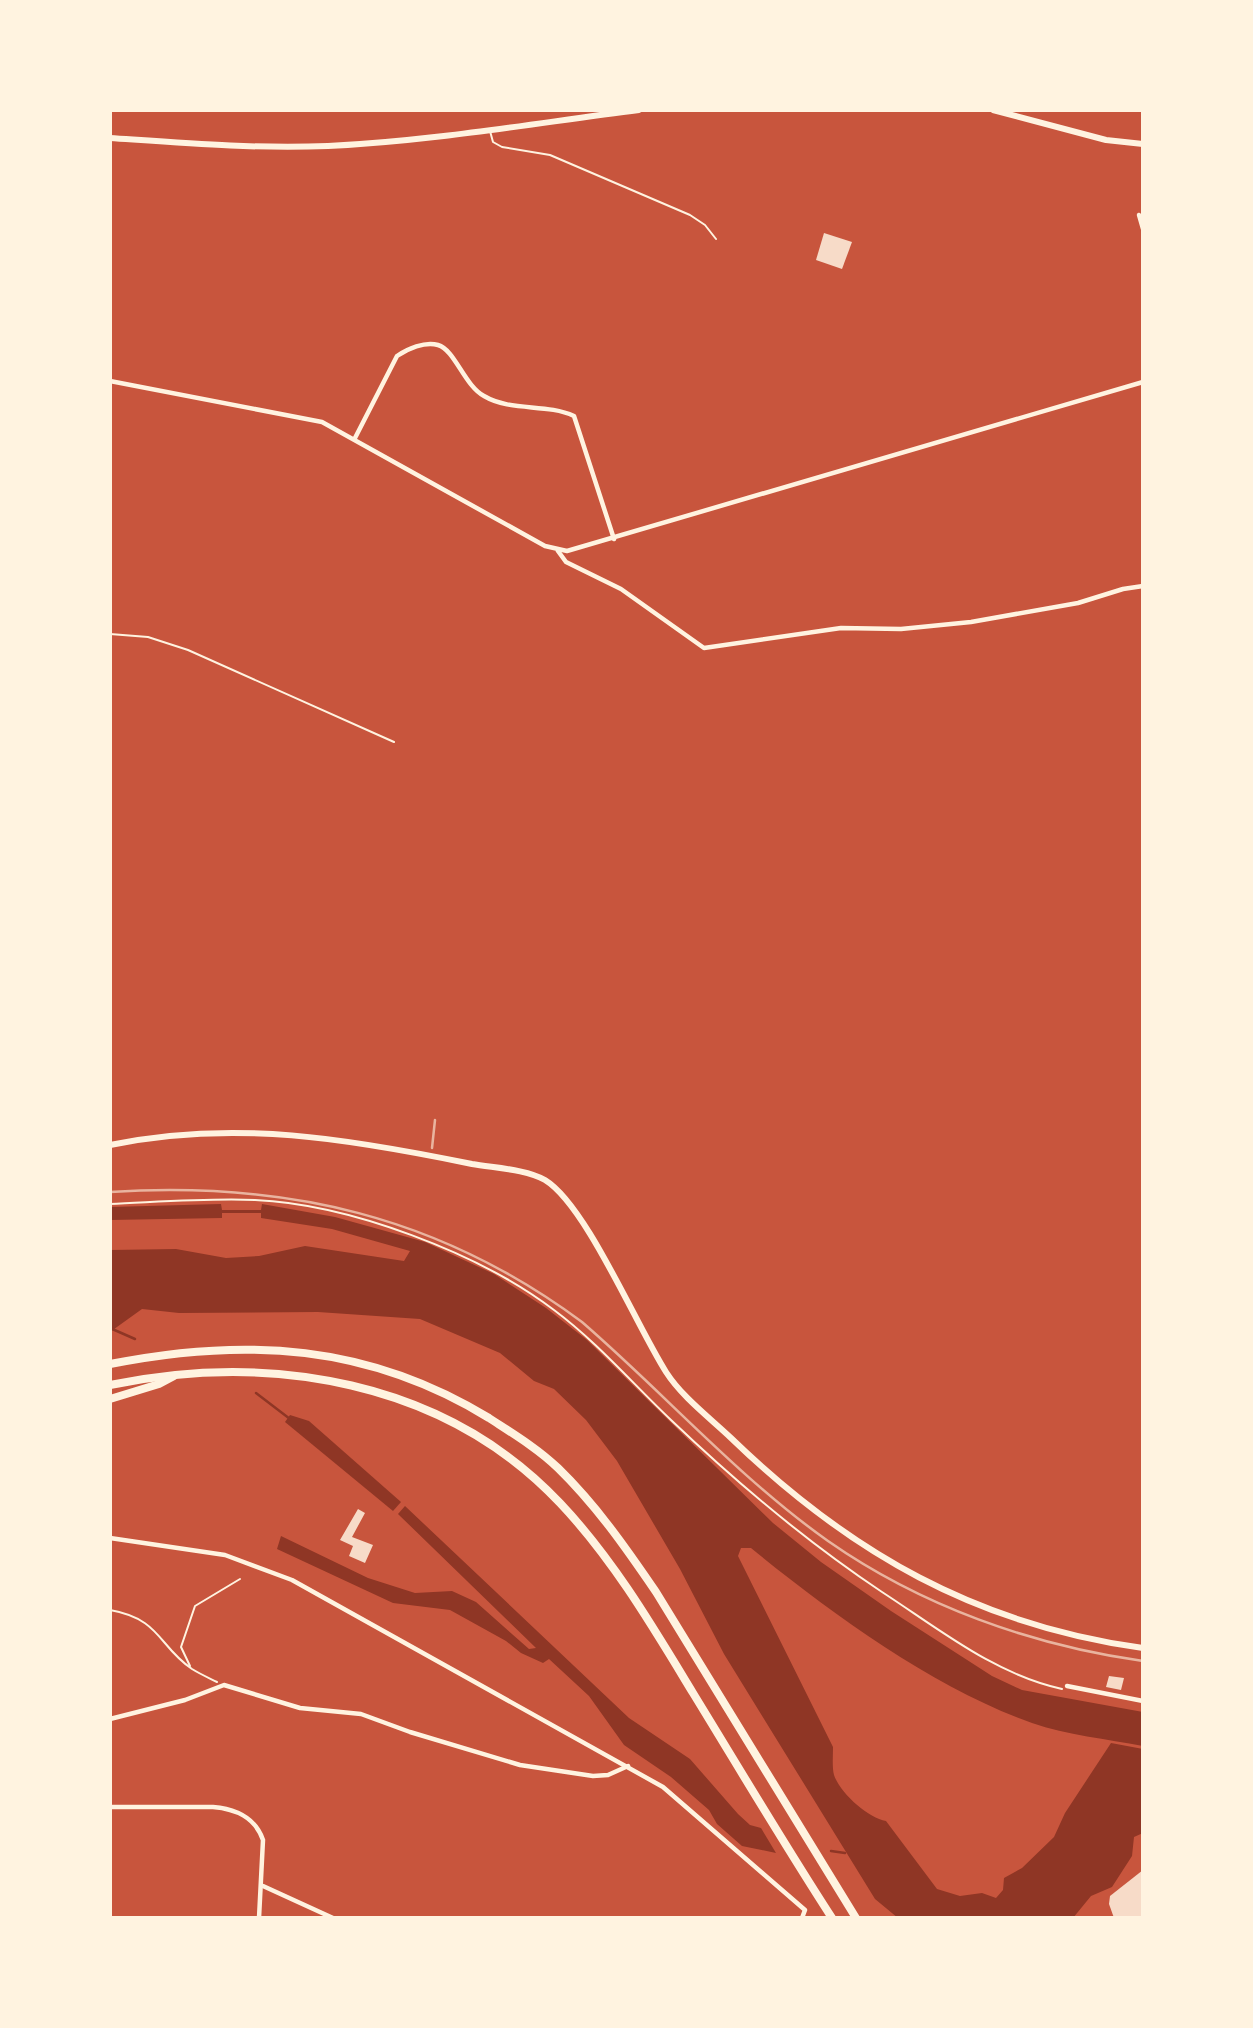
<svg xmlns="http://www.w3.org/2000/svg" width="1253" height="2028" viewBox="0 0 1253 2028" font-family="'Golos Text',sans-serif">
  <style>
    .water { fill: #8f3625 }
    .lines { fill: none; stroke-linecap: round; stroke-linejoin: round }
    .stream { stroke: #8f3625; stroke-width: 2.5 }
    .building { fill: #f7dbc8 }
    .path { stroke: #fff3e0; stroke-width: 2 }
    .service { stroke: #fff3e0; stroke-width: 2 }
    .minor { stroke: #fff3e0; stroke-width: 4.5 }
    .secondary { stroke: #fff3e0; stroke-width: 6 }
    .motorway { stroke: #fff3e0; stroke-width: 8 }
    .rail { stroke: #e9b49f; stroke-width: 2.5 }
  </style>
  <rect width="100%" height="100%" fill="#c8553d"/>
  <g class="water">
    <path d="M221,1204l1,6h39l1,-6 73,13 90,25 69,32 52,34 41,32 186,183 48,39 70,49 101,65 30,14 121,22v34c-36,-7 -76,-11 -111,-23 -98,-35 -200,-109 -281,-175h-10l-3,8 95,191c0,9 -1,20 1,28 6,18 34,43 52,46l51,68 23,7 22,-3 14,5 7,-8 1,-12 18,-10 32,-31 11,-24 46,-70 32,6v84l-9,4 -2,19 -20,31 -21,9 -18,22h-175l-23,-19 -151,-245 -44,-85 -63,-108 -31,-41 -32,-31 -20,-8 -34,-28 -80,-34 -102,-7 -139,1 -37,-4 -32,23v-82l66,-1 50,9 33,-2 46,-10 99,15 6,-10 -78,-22 -71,-11v-5h-39v5l-112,2v-13z"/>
    <polygon points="290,1415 309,1421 401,1502 393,1511 285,1422"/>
    <polygon points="405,1506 629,1718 690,1759 738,1814 750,1825 761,1828 776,1853 742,1846 717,1824 709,1810 671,1777 624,1745 589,1696 549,1659 543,1663 521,1653 506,1641 450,1610 393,1603 277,1549 281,1536 368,1578 415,1593 452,1591 476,1602 529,1649 536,1648 398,1514"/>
  </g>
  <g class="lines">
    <g class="stream">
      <polyline points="110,1328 135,1339"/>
      <polyline points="256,1393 290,1419"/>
      <polyline points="831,1851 845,1853"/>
    </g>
  </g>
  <g class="building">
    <polygon points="824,233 852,242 842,269 816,260"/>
    <polygon points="358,1509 365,1513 352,1537 373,1545 365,1563 349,1556 353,1546 340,1540"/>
    <polygon points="1109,1676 1124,1678 1121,1690 1106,1687"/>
    <polygon points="1143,1870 1143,1918 1114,1918 1109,1904 1110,1896"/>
  </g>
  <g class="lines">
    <g class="path">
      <polyline points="110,634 148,637 188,650 394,742"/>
      <path d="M110,1204c48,-2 97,-6 145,-4 94,4 224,53 299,110 43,32 78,73 117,110 65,62 136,122 211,172 57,37 112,82 180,97"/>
      <path d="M110,1610c51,9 48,36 82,59 8,5 17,9 25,13"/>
      <polyline points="190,1666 181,1647 195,1606 240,1579"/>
    </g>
    <polyline class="service" points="490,131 493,142 502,147 550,155 690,215 705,225 716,239"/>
    <g class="minor">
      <polyline points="1139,215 1143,229"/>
      <polyline points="110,381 322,422 545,546 567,551 1143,382"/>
      <path d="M355,438l42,-82c10,-7 28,-15 41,-11 17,5 26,40 46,51 27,16 62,7 90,20l40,123"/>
      <polyline points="558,551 566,562 621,589 704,648 841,628 901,629 971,622 1078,603 1123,589 1143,586"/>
      <polyline points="110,1538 225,1555 292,1580 663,1787 805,1910 802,1918"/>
      <polyline points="1067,1686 1143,1701"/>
      <polyline points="110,1719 185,1700 224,1685 300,1708 361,1714 410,1732 520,1765 593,1776 608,1775 628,1766"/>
      <path d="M110,1807h103c23,2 42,10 50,33l-4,78"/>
      <polyline points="263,1886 333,1918"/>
    </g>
    <g class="secondary">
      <polyline points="993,110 1106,140 1143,144"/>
      <path d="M110,138c73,5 145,11 218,8 104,-5 208,-23 311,-36"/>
      <path d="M110,1145c124,-26 240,-6 362,19 22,4 54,5 73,16 41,25 91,145 121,192 16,25 44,46 65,66 119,115 246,187 412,210"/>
    </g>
    <g class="motorway">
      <path d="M110,1364c136,-27 258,-20 379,54 23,15 48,30 69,50 38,37 68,80 98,124l200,326"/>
      <path d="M110,1385c160,-33 334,-5 450,118 53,56 93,124 133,190 46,75 91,151 139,225"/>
      <polyline points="110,1399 159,1384 174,1376"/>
    </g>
    <g class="rail">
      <polyline points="432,1148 435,1120"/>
      <path d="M110,1192c177,-11 329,24 472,130 83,72 157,156 246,219 93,65 203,104 315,120"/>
    </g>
  </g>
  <rect width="1253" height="2028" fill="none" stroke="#fff3e0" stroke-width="224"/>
</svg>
